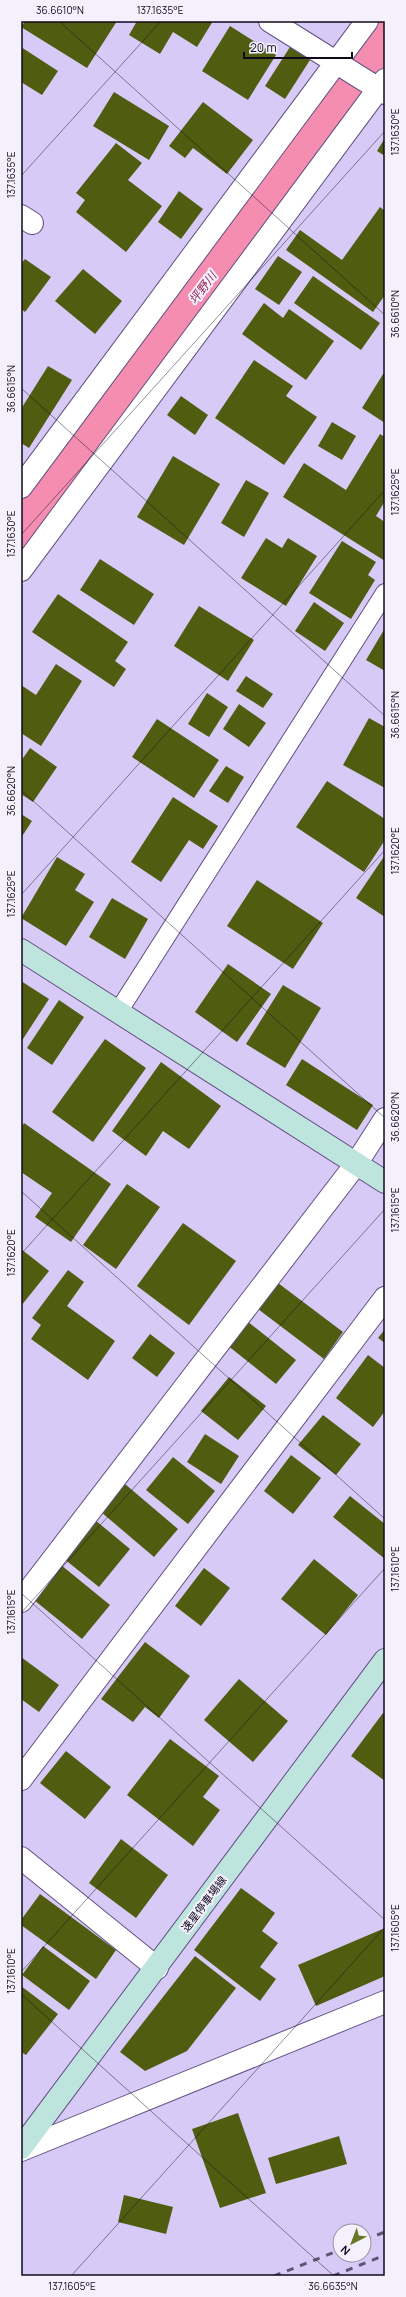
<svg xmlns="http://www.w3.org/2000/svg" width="406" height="2297" viewBox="0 0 406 2297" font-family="Manrope,'Noto Sans JP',sans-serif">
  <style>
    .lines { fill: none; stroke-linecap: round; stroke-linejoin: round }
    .river { stroke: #f58db0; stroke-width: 65 }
    .building { fill: #505d10 }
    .lane-casing { stroke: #625183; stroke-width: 20 }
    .street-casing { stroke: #625183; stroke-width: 24 }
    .secondary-casing { stroke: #625183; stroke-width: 24 }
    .lane { stroke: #fff; stroke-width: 18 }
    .street { stroke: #fff; stroke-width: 22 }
    .secondary { stroke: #bee4de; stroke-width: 22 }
    .rail { stroke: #605674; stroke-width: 3; stroke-dasharray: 7 7; stroke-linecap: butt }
    .ticks { fill: none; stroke: #10081c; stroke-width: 1; stroke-opacity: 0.45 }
    .labels { text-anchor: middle; stroke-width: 4; stroke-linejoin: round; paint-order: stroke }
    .street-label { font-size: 11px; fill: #10081c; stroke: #f4f1fd }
    .water-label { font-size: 12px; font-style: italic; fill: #952254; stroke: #f4f1fd }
    .neatline { fill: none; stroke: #10081c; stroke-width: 1.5 }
    .ticks-label { font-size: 10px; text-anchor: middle; fill: #10081c }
  </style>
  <rect width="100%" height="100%" fill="#d8caf7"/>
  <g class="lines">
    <polyline class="river" points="21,533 385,43"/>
  </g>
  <g class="building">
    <polygon points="25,21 117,21 87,68 21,27"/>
    <polygon points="137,21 213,21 197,47 173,32 160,54 129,35"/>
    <polygon points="230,26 276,55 248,100 202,71"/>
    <polygon points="21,47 58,71 42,95 21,82"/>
    <polygon points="290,47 310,60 285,99 265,86"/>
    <polygon points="114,92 169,126 149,160 93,126"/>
    <polygon points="203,102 253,140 227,174 193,148 185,158 169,146"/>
    <polygon points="385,138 385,156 377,151"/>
    <polygon points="116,143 142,163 128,180 162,206 126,252 76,212 85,200 76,193"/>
    <polygon points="179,191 203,209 181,239 158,222"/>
    <polygon points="380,207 385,211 385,295 373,312 286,250 300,230 342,260"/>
    <polygon points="278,256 302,272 279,305 255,289"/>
    <polygon points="25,259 51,277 25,312 21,309 21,264"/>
    <polygon points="83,269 122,301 95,334 55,301"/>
    <polygon points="313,276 380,323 361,350 294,303"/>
    <polygon points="264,303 283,318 289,309 334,341 306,380 242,334"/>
    <polygon points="254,360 293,386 286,396 317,417 284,465 215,418"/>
    <polygon points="48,366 72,380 29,448 21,443 21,409"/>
    <polygon points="385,371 385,423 362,408"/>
    <polygon points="181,396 208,415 195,435 167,415"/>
    <polygon points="332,422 356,436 342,460 318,446"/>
    <polygon points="380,434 385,437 385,501 376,516 385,522 385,561 283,497 304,463 346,490"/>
    <polygon points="173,456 220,484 184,545 137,517"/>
    <polygon points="246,480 269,493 244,537 221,523"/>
    <polygon points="266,538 282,548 288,538 317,556 286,606 241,578"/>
    <polygon points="342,541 376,562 368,575 375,580 351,619 309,593"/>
    <polygon points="100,559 154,594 134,625 80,590"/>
    <polygon points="58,594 128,642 115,661 126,669 114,687 32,632"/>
    <polygon points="314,602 344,623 325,651 295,631"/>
    <polygon points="199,606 254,640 228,681 174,646"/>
    <polygon points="385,628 385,671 366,660"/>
    <polygon points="56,664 82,681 41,746 21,733 21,685 36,695"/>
    <polygon points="246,676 273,694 263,708 236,691"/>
    <polygon points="207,693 228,707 209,737 188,724"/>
    <polygon points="239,704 266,723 249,747 223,729"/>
    <polygon points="369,718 385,727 385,788 343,765"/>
    <polygon points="157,719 219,760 194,798 132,757"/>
    <polygon points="30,748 57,767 33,802 21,794 21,761"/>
    <polygon points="226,766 244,777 228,803 209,791"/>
    <polygon points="327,781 385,819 385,840 364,872 296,827"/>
    <polygon points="173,797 218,826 203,849 189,840 161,882 131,862"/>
    <polygon points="21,814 32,821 21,838"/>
    <polygon points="385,855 385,917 356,898"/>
    <polygon points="57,857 85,874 75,890 94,902 66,946 21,918"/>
    <polygon points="257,880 323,923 293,969 227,926"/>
    <polygon points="112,898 148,919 125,959 89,937"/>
    <polygon points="228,964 271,994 237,1042 195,1012"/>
    <polygon points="21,981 49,999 21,1042"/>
    <polygon points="283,985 321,1008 285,1068 246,1044"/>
    <polygon points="59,1000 84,1017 52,1065 27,1048"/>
    <polygon points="105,1039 146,1068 93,1142 52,1112"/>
    <polygon points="302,1059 373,1105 357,1130 286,1085"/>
    <polygon points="161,1062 221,1106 189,1149 163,1131 146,1156 112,1131"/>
    <polygon points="24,1123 111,1184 71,1242 35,1217 52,1193 21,1172 21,1128"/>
    <polygon points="127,1184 160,1207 116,1269 83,1245"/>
    <polygon points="183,1223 236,1261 189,1325 137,1286"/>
    <polygon points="21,1249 49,1271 21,1306"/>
    <polygon points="68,1270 84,1282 67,1306 115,1341 88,1380 31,1339 41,1325 32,1318"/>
    <polygon points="278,1283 343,1332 324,1359 258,1309"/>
    <polygon points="247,1321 296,1360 276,1384 227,1345"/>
    <polygon points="385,1329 385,1343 378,1338"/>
    <polygon points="150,1334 175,1353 157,1377 132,1358"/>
    <polygon points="368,1355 385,1368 385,1411 373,1427 336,1398"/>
    <polygon points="229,1377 266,1406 238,1440 201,1411"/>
    <polygon points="323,1415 361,1444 336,1475 298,1445"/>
    <polygon points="205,1434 239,1456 221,1484 187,1462"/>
    <polygon points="291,1455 321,1478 293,1514 264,1491"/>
    <polygon points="173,1457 215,1491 188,1524 146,1490"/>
    <polygon points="125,1484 178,1529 154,1557 101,1512"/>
    <polygon points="350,1496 385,1524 385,1559 333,1517"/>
    <polygon points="95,1520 130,1549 99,1587 63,1558"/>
    <polygon points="314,1559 358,1595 326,1635 281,1599"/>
    <polygon points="61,1565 110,1605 82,1639 34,1600"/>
    <polygon points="204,1568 230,1588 201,1626 175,1606"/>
    <polygon points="145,1642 190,1676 159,1718 145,1707 133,1722 101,1699"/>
    <polygon points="21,1657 59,1685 39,1712 21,1699"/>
    <polygon points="239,1679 288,1721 253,1762 204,1720"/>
    <polygon points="383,1713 385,1715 385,1781 351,1756"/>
    <polygon points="170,1739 219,1776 203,1797 220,1810 193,1846 127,1795"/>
    <polygon points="66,1751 111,1787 85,1819 40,1783"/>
    <polygon points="121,1839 168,1875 136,1918 89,1883"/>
    <polygon points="241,1888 275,1913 262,1931 278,1943 260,1967 276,1979 260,2001 194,1950"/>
    <polygon points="40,1894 116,1950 96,1979 21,1925 21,1920"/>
    <polygon points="385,1928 385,1976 316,2006 298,1965"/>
    <polygon points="43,1946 90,1981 69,2010 22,1975"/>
    <polygon points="195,1956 236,1988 187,2051 145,2071 120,2052"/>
    <polygon points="21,1986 58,2014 26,2055 21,2052"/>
    <polygon points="238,2113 266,2193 220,2208 192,2129"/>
    <polygon points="339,2136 347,2164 276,2184 268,2158"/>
    <polygon points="124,2195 173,2207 166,2234 118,2222"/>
  </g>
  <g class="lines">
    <defs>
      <polyline id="lane" points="118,1012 385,593"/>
      <g id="street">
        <polyline points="270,21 385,93"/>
        <polyline points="21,216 32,223"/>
        <polyline points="21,487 367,21"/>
        <polyline points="21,570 385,80"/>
        <polyline points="21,1601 356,1164 385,1119"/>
        <polyline points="21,1779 385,1298"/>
        <polyline points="21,1858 157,1968"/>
        <polyline points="21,2150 385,2002"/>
      </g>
      <g id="secondary">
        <polyline points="21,950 385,1182"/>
        <polyline points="21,2148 385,1660"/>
      </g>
    </defs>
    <use href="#lane" class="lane-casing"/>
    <use href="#street" class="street-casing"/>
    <use href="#secondary" class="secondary-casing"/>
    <use href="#lane" class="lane"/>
    <use href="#street" class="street"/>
    <use href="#secondary" class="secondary"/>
    <g class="rail">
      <polyline points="364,2240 385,2232"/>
      <polyline points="274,2276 340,2250"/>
      <polyline points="333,2276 385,2255"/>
    </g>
  </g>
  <path class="ticks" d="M59,21l326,294M21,176l140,-155M21,388l364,328M21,535l364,-404M21,790l364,328M21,895l364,-405M21,1191l364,328M21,1254l364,-404M21,1593l364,327M21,1613l364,-404M21,1972l364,-404M21,1994l313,282M71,2276l314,-349"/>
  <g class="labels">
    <g class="street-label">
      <text transform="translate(204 1904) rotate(-53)" y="4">速星停車場線</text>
    </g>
    <g class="water-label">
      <text transform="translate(203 288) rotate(-53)" y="4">坪野川</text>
    </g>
  </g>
  <rect width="406" height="2297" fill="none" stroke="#f4f1fd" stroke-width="44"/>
  <g transform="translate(352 2243) rotate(222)"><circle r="19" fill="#f4f1fd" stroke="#9994a3"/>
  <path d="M0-3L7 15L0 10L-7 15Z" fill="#687825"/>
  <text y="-6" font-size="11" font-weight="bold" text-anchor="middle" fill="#10081c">N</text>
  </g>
  <path d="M244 52v6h108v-6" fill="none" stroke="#10081c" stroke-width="2"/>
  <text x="250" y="52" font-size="12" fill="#10081c" stroke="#f4f1fd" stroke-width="3" paint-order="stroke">20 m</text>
  <rect x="22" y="22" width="362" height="2253" class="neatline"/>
  <g class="ticks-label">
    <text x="60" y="14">36.6610°N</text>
    <text x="160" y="14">137.1635°E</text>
    <text transform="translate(395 132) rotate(-90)" y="4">137.1630°E</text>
    <text transform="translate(11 175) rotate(-90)" y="4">137.1635°E</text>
    <text transform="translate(395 314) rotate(-90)" y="4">36.6610°N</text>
    <text transform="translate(11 389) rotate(-90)" y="4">36.6615°N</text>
    <text transform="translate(395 492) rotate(-90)" y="4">137.1625°E</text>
    <text transform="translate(11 534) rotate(-90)" y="4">137.1630°E</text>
    <text transform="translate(395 715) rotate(-90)" y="4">36.6615°N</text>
    <text transform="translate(11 791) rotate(-90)" y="4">36.6620°N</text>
    <text transform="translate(395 851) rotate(-90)" y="4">137.1620°E</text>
    <text transform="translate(11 894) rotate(-90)" y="4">137.1625°E</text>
    <text transform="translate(395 1117) rotate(-90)" y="4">36.6620°N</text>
    <text transform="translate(395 1210) rotate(-90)" y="4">137.1615°E</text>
    <text transform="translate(11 1253) rotate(-90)" y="4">137.1620°E</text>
    <text transform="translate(395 1569) rotate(-90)" y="4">137.1610°E</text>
    <text transform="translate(11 1612) rotate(-90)" y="4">137.1615°E</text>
    <text transform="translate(395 1928) rotate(-90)" y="4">137.1605°E</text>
    <text transform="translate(11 1971) rotate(-90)" y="4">137.1610°E</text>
    <text x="72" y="2290">137.1605°E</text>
    <text x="333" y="2290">36.6635°N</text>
  </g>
</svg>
